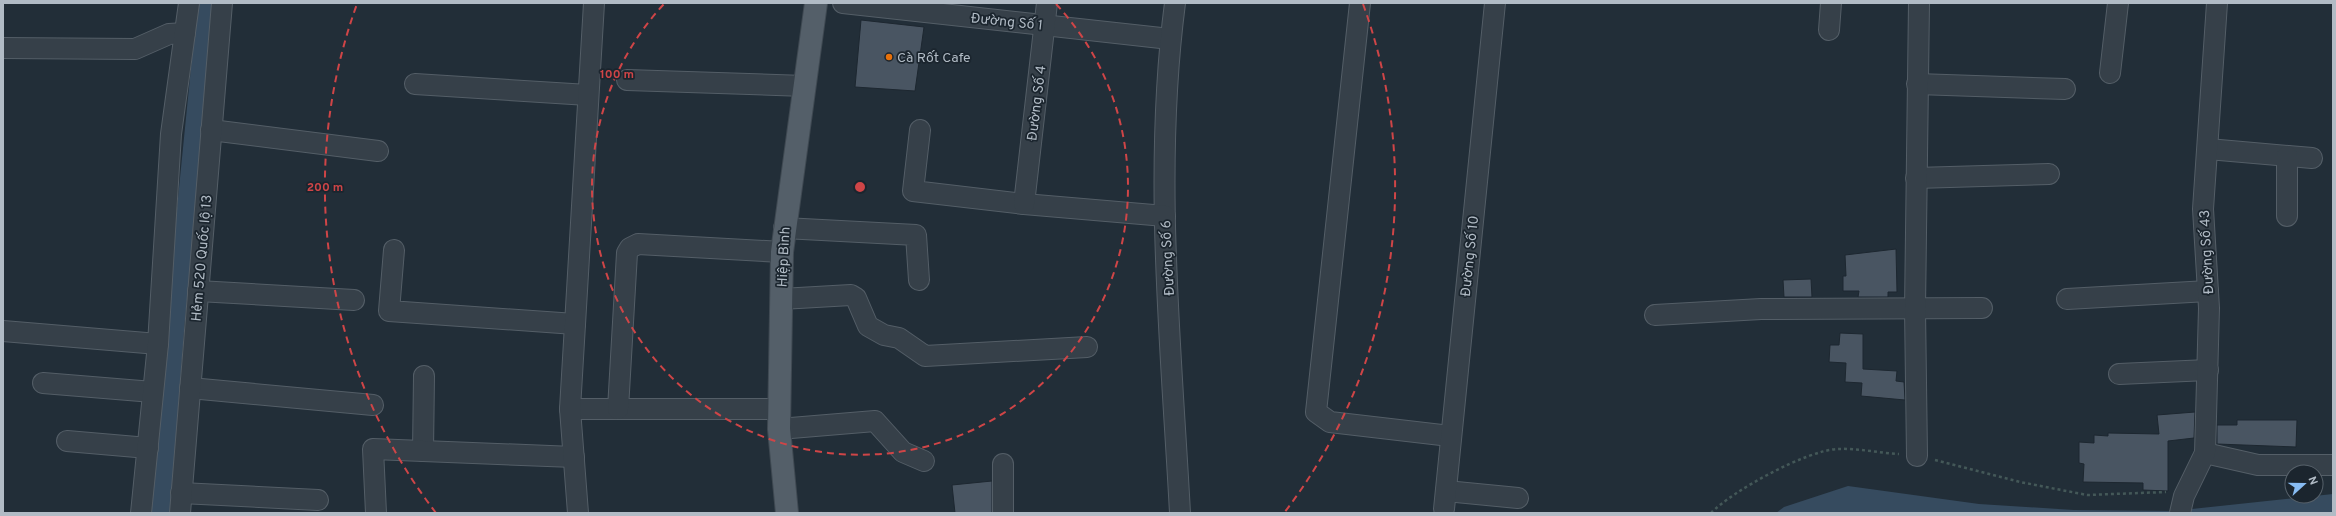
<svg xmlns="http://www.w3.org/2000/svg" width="2336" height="516" viewBox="0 0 2336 516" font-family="Overpass,sans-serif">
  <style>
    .water { fill: #364b5f }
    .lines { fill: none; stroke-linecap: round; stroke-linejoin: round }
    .canal { stroke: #364b5f; stroke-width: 19 }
    .building { fill: #495562; stroke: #1d2730 }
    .minor-casing { stroke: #545e67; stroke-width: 22 }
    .major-casing { stroke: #3f4952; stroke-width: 24 }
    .path { stroke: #445858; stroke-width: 2.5; stroke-dasharray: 3 3; stroke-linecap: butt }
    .minor { stroke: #364049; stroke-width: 20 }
    .major { stroke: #545f69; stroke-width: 22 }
    .ring { fill: none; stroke: #cf4547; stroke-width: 2; stroke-dasharray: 7 5 }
    .food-dot { fill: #e8710a; stroke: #1b252e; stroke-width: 1.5 }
    .labels { text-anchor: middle; stroke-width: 3.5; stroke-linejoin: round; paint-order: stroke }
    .street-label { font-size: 14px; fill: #b1bbc5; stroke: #1b252e }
    .poi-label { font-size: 14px; fill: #b1bbc5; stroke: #1b252e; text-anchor: start }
    .centre { fill: #cf4547; stroke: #1b252e; stroke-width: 2 }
    .ring-label { font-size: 12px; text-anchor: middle; font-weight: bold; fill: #cf4547; stroke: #1b252e; stroke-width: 3.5; stroke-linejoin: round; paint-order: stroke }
  </style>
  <rect width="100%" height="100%" fill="#222e38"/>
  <polygon class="water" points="1848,486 1979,504 2074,510 2173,511 2333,494 2333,513 1776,513 1784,507"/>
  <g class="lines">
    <polyline class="canal" points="161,513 175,324 207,3"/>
  </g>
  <g class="building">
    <polygon points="861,20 924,27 915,91 855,87"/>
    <polygon points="1896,249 1897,292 1888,292 1888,297 1858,297 1859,291 1843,291 1843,276 1846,276 1845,255"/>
    <polygon points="1811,279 1812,297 1784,297 1783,280"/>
    <polygon points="1840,333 1863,334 1863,369 1897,371 1896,381 1904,382 1905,400 1861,396 1862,383 1845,382 1846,363 1829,362 1830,345 1839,345"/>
    <polygon points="2195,412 2194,438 2168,441 2168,491 2143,490 2143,483 2083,482 2084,464 2079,463 2079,442 2094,443 2094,435 2108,436 2108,433 2159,434 2157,415"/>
    <polygon points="2237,420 2297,420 2296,447 2217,444 2217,425 2237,425"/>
    <polygon points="992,481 992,513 955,513 952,485"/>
  </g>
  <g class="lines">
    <defs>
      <g id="minor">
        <polyline points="843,3 1170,39"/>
        <path d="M1175,3c-22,169 -4,341 5,510"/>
        <polyline points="1360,3 1316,412 1330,422 1450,436"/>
        <polyline points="1829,30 1831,3"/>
        <polyline points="3,48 135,49 169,34 185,33"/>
        <polyline points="2110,73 2118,3"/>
        <polyline points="627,80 805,86"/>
        <polyline points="415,84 588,95"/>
        <polyline points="1917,84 2065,89"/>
        <polyline points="211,130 378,151"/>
        <polyline points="920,130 913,191 1024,204 1165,216"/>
        <polyline points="2208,149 2312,158"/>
        <polyline points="2287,156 2287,216"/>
        <polyline points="1916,178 2049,174"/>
        <polyline points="1024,204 1047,3"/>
        <polyline points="784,228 916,235 919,280"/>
        <polyline points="394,250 389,311 575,324"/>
        <polyline points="198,291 354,300"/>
        <polyline points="781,299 851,295 856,298 868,326 884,335 899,338 925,356 1087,347"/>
        <polyline points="2067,299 2208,291"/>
        <polyline points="1655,315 1761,309 1982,308"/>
        <polyline points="3,331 158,344"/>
        <polyline points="2119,374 2208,370"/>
        <polyline points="43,383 153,392"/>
        <polyline points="190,388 373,405"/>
        <polyline points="570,409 780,409"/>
        <polyline points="618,409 627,253 630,248 638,244 782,252"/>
        <polyline points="779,429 875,421 903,452 924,461"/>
        <polyline points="67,441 148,448"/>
        <polyline points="423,451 424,376"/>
        <polyline points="2205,453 2258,465 2333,465"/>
        <polyline points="1917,456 1915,309 1919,3"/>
        <polyline points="1003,464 1003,513"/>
        <polyline points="1446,491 1518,498"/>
        <polyline points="181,493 318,500"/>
        <polyline points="1444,509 1495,3"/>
        <polyline points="141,513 158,344 171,134 189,3"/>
        <polyline points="180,513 222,3"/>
        <polyline points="376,513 373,449 574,457"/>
        <polyline points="578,513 570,409 594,3"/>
        <polyline points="2180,513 2184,496 2205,453 2209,308 2203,209 2217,3"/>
      </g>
      <polyline id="major" points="787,513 779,429 782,252 816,3"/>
    </defs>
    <use href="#minor" class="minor-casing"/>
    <use href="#major" class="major-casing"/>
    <g class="path">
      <polyline points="1935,460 2020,482 2087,495 2166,492"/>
      <path d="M1711,513c21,-22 96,-63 127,-64 19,-1 41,4 61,5"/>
    </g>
    <use href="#minor" class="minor"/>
    <use href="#major" class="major"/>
  </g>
  <g class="ring">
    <path d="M1056 4A268 268 0 1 1 664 4"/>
    <path d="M436 513A535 535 0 0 1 357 4M1363 4A535 535 0 0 1 1284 513"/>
  </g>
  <circle class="food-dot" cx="889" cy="57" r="4"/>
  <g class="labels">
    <g class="street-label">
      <text transform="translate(1007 21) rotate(6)" y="5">Đường Số 1</text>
      <text transform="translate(1036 103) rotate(-83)" y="5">Đường Số 4</text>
      <text transform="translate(2206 252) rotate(-93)" y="5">Đường Số 43</text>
      <text transform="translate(1469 256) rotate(-84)" y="5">Đường Số 10</text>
      <text transform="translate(783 257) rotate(-87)" y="5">Hiệp Bình</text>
      <text transform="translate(201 258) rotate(-85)" y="5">Hẻm 520 Quốc lộ 13</text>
      <text transform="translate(1167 258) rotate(-93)" y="5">Đường Số 6</text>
    </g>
    <g class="poi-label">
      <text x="897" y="62">Cà Rốt Cafe</text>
    </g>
  </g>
  <circle cx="860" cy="187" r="6" class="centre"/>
  <g class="ring-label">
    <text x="617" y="78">100 m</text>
    <text x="325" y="191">200 m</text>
  </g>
  <rect width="2336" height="516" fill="none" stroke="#b1bbc5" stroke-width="8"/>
  <g transform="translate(2304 484) rotate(69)"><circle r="19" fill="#1b252e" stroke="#57616a"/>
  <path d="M0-3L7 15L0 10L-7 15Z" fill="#88bcf3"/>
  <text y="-6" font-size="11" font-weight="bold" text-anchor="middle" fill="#b1bbc5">N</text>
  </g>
</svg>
